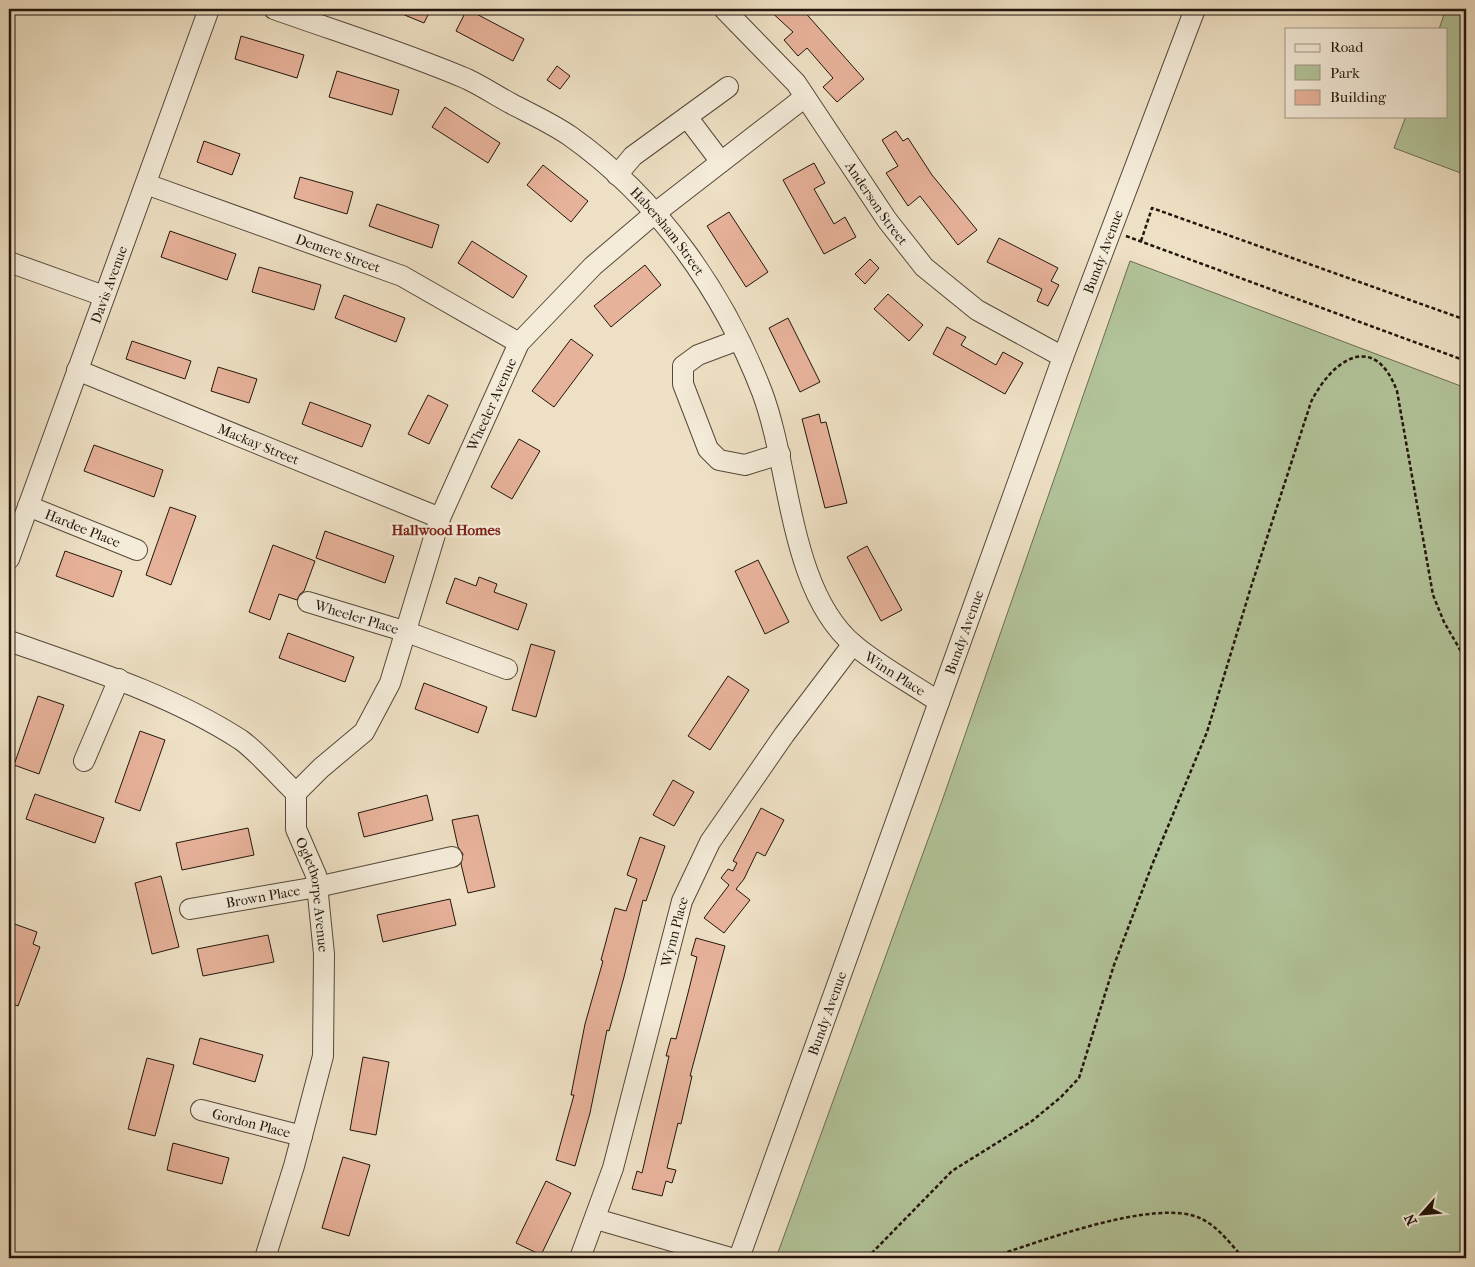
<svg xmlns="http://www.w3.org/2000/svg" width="1475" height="1267" viewBox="0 0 1475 1267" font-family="'IM FELL French Canon',serif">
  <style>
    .green { fill: #b2c399; stroke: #6a6c52 }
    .building { fill: #e7b29a; stroke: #22150b }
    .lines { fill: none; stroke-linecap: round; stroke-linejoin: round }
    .minor-casing { stroke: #554839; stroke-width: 22 }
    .path { stroke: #22150b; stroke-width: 2.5; stroke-dasharray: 4 2.5; stroke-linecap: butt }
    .minor { stroke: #f4ebd9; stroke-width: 20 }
    .labels { text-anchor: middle; stroke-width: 5; stroke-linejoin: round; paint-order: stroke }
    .street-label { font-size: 14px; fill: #22150b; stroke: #f4ebd9 }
    .neighbourhood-label { font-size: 15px; font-weight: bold; fill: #7a1f14; stroke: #f4ebd9 }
  </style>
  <rect width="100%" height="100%" fill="#eee0c4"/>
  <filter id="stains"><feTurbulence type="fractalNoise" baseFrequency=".004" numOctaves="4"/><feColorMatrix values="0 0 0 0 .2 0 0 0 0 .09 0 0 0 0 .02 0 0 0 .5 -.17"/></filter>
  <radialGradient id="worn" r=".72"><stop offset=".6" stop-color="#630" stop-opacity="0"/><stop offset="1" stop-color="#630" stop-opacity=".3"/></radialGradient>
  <g class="green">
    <polygon points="1446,9 1466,9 1466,175 1394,148 1406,116 1446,116 1446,29 1439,29"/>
    <polygon points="1130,261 1466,388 1466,1258 776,1258 942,801"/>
  </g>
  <g class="building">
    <polygon points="390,9 431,9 424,23"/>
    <polygon points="467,9 524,39 513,61 456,31"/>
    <polygon points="768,9 802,9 864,79 837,102 823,87 833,78 807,48 798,56 784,40 793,32"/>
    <polygon points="241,36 304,55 297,78 235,59"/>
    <polygon points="557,66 570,76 560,89 547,80"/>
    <polygon points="337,71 399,90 392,115 329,97"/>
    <polygon points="445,107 500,143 488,163 432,127"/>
    <polygon points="896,131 903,141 908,138 932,175 977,230 958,245 920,196 908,206 886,173 898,166 882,140"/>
    <polygon points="204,141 240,154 232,175 197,162"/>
    <polygon points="814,163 825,183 814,189 834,224 845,217 856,237 824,254 783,180"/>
    <polygon points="543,165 588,201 571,222 527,185"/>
    <polygon points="300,177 353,192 347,214 294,198"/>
    <polygon points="377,204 439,225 432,248 369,226"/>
    <polygon points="729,212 768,272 746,287 707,226"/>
    <polygon points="170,231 236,254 227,280 161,257"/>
    <polygon points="999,238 1058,268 1051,281 1059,285 1048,306 1037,301 1042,289 987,262"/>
    <polygon points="472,241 527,276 513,298 458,263"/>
    <polygon points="870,259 879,268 865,284 855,274"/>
    <polygon points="645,265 661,285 611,327 594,306"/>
    <polygon points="259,267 321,285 314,310 252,292"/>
    <polygon points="888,294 923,325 909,341 874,309"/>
    <polygon points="344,295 405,318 396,342 335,318"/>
    <polygon points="788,318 820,382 800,392 769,328"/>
    <polygon points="947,327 966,337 961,345 996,365 1003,352 1023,363 1005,394 933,354"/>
    <polygon points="571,339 593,355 554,407 532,391"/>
    <polygon points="132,341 191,361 185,379 126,359"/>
    <polygon points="218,367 257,379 249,403 211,391"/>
    <polygon points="428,395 448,405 429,444 408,434"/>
    <polygon points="310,402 371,425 362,447 302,424"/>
    <polygon points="819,414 821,423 826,422 847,503 825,508 802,419"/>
    <polygon points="519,439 540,451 512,499 491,487"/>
    <polygon points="94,445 163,470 154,497 84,471"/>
    <polygon points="170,507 196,516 171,585 146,575"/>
    <polygon points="325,531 394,556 385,583 316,558"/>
    <polygon points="273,545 315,561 304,591 300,594 297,600 279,594 270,620 249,612"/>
    <polygon points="867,546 902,610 881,621 847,557"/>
    <polygon points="65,551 122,571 113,597 56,576"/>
    <polygon points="758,560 789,622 765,634 735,571"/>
    <polygon points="479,577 497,584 494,592 527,604 518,630 446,603 455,578 476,586"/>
    <polygon points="288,633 354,657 345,682 279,658"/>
    <polygon points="531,644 555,651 536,717 512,710"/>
    <polygon points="728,676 749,690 710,750 688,736"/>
    <polygon points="424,683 487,707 478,733 415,709"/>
    <polygon points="38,696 64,705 39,774 14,765"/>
    <polygon points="140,731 165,740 140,811 115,802"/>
    <polygon points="673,780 694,792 674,826 653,815"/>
    <polygon points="35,794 104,818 95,843 26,819"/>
    <polygon points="427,795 433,820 364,837 358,813"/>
    <polygon points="761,808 784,820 765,856 757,852 744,879 736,889 750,900 724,933 704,918 729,885 721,878 728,869 733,871 737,863 733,861"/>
    <polygon points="478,815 495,887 468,893 461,864 463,854 458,847 452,820"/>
    <polygon points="248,828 254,855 182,870 176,843"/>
    <polygon points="640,837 665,846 646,901 643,900 624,977 609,1031 607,1030 590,1113 575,1166 556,1160 574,1095 571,1095 585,1024 603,961 601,960 615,908 626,911 637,879 627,875"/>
    <polygon points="161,876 179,947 152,954 135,883"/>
    <polygon points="450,899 456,925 383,942 377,915"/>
    <polygon points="9,922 37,932 33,944 40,947 18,1006 9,1003"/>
    <polygon points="268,935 274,962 203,976 197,949"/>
    <polygon points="696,938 725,946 690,1076 692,1076 681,1124 678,1123 667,1168 676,1170 672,1183 666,1181 662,1196 632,1189 637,1171 642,1173 669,1056 666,1056 671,1038 676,1039 688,993 697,957 691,955"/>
    <polygon points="200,1038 263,1055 255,1082 193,1064"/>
    <polygon points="363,1057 389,1062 376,1135 350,1130"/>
    <polygon points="147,1058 174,1065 155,1136 128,1129"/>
    <polygon points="173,1143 229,1158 222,1184 167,1170"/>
    <polygon points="343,1157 370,1165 349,1236 322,1228"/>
    <polygon points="546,1181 571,1193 541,1255 516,1243"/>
  </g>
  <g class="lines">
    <defs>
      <g id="minor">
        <path id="s1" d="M274,9c64,23 130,43 193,70 15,7 30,17 45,25 19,10 41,20 58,32 88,62 154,157 192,256 29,77 27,198 92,253 25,21 57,38 85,57"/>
        <path id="s2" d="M724,9l72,74 91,137 37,47 53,43 86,47"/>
        <polyline points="687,117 721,162"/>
        <polyline points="617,175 633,156 728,87"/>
        <path id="s3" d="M146,184l256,92 117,67"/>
        <polyline points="9,262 104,296"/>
        <polyline points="738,340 698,355 683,366 683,384 708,449 719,460 745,465 780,454"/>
        <path id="s4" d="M77,370l363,148"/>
        <path id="s5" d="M28,506l109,44"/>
        <path id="s6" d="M9,559l200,-550"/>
        <path id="s7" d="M308,602l99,30 100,37"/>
        <path id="s8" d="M9,641c77,27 163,54 232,99 18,13 38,37 55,53v36l20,46 8,79 -1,102 -29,110 -29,92"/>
        <polyline points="84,761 119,679"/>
        <path id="s9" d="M296,793l25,-25 43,-36 26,-49 50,-165 79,-175 74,-77 61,-52 151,-117"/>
        <path id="s10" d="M190,909l127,-22 135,-30"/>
        <path id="s11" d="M201,1110l101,26"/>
        <polyline points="596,1219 731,1258"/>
        <path id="s12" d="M580,1258l33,-90 69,-267 28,-59 74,-107 69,-91"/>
        <path id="s13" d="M739,1258l324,-901 132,-348"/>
      </g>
    </defs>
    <use href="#minor" class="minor-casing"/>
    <g class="path">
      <polyline points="1126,236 1466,361"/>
      <polyline points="1141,241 1152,208 1466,320"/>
      <path d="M867,1258l85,-87 80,-50 29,-24 18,-19 35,-113 38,-100 55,-133 44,-145 60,-185c21,-42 63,-72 86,-11l36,204 11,27 22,38"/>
      <path d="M989,1258c48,-15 168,-62 213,-39 16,8 29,25 41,39"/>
    </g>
    <use href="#minor" class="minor"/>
  </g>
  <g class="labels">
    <g class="street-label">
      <text dy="5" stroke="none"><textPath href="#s2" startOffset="248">Anderson Street</textPath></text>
      <text dy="5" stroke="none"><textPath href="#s1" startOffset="460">Habersham Street</textPath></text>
      <text dy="5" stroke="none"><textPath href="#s3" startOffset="204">Demere Street</textPath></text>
      <text dy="5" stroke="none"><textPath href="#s13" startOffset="1070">Bundy Avenue</textPath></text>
      <text dy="5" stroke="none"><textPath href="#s6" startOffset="292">Davis Avenue</textPath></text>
      <text dy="5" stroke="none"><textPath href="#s9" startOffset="444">Wheeler Avenue</textPath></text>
      <text dy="5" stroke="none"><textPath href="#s4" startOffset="196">Mackay Street</textPath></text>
      <text dy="5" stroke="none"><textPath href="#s5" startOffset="59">Hardee Place</textPath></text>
      <text dy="5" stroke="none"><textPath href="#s7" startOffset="51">Wheeler Place</textPath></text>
      <text dy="5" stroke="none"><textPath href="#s13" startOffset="665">Bundy Avenue</textPath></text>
      <text dy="5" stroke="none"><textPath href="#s1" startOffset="971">Winn Place</textPath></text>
      <text dy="5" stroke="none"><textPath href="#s8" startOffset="434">Oglethorpe Avenue</textPath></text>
      <text dy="5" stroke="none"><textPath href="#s10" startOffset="74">Brown Place</textPath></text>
      <text dy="5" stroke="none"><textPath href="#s12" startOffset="340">Wynn Place</textPath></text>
      <text dy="5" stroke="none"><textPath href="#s13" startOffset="260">Bundy Avenue</textPath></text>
      <text dy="5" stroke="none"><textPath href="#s11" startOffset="52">Gordon Place</textPath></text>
    </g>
    <g class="neighbourhood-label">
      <text x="446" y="535">Hallwood Homes</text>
    </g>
  </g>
  <rect width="1475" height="1267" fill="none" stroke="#eee0c4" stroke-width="30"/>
  <rect x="10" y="10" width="1455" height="1247" fill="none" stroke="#22150b" stroke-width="2.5"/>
  <rect x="15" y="15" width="1445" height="1237" fill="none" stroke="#22150b"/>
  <rect x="1285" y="28" width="162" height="90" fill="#f4ebd9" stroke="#a09587"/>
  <rect x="1295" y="44" width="25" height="8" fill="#f4ebd9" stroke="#a09587"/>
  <text x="1330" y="52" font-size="15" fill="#22150b">Road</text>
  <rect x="1295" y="65" width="25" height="15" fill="#b2c399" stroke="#a09587"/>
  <text x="1330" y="78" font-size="15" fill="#22150b">Park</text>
  <rect x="1295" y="90" width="25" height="15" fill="#e7b29a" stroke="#a09587"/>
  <text x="1330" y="102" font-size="15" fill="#22150b">Building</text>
  <g transform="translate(1422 1214) rotate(243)" stroke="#f4ebd9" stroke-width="4" paint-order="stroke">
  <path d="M0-4L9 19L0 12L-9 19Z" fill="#22150b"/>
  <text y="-8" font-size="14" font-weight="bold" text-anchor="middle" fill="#22150b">N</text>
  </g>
  <rect width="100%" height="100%" filter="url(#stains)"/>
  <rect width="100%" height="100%" fill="url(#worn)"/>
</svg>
